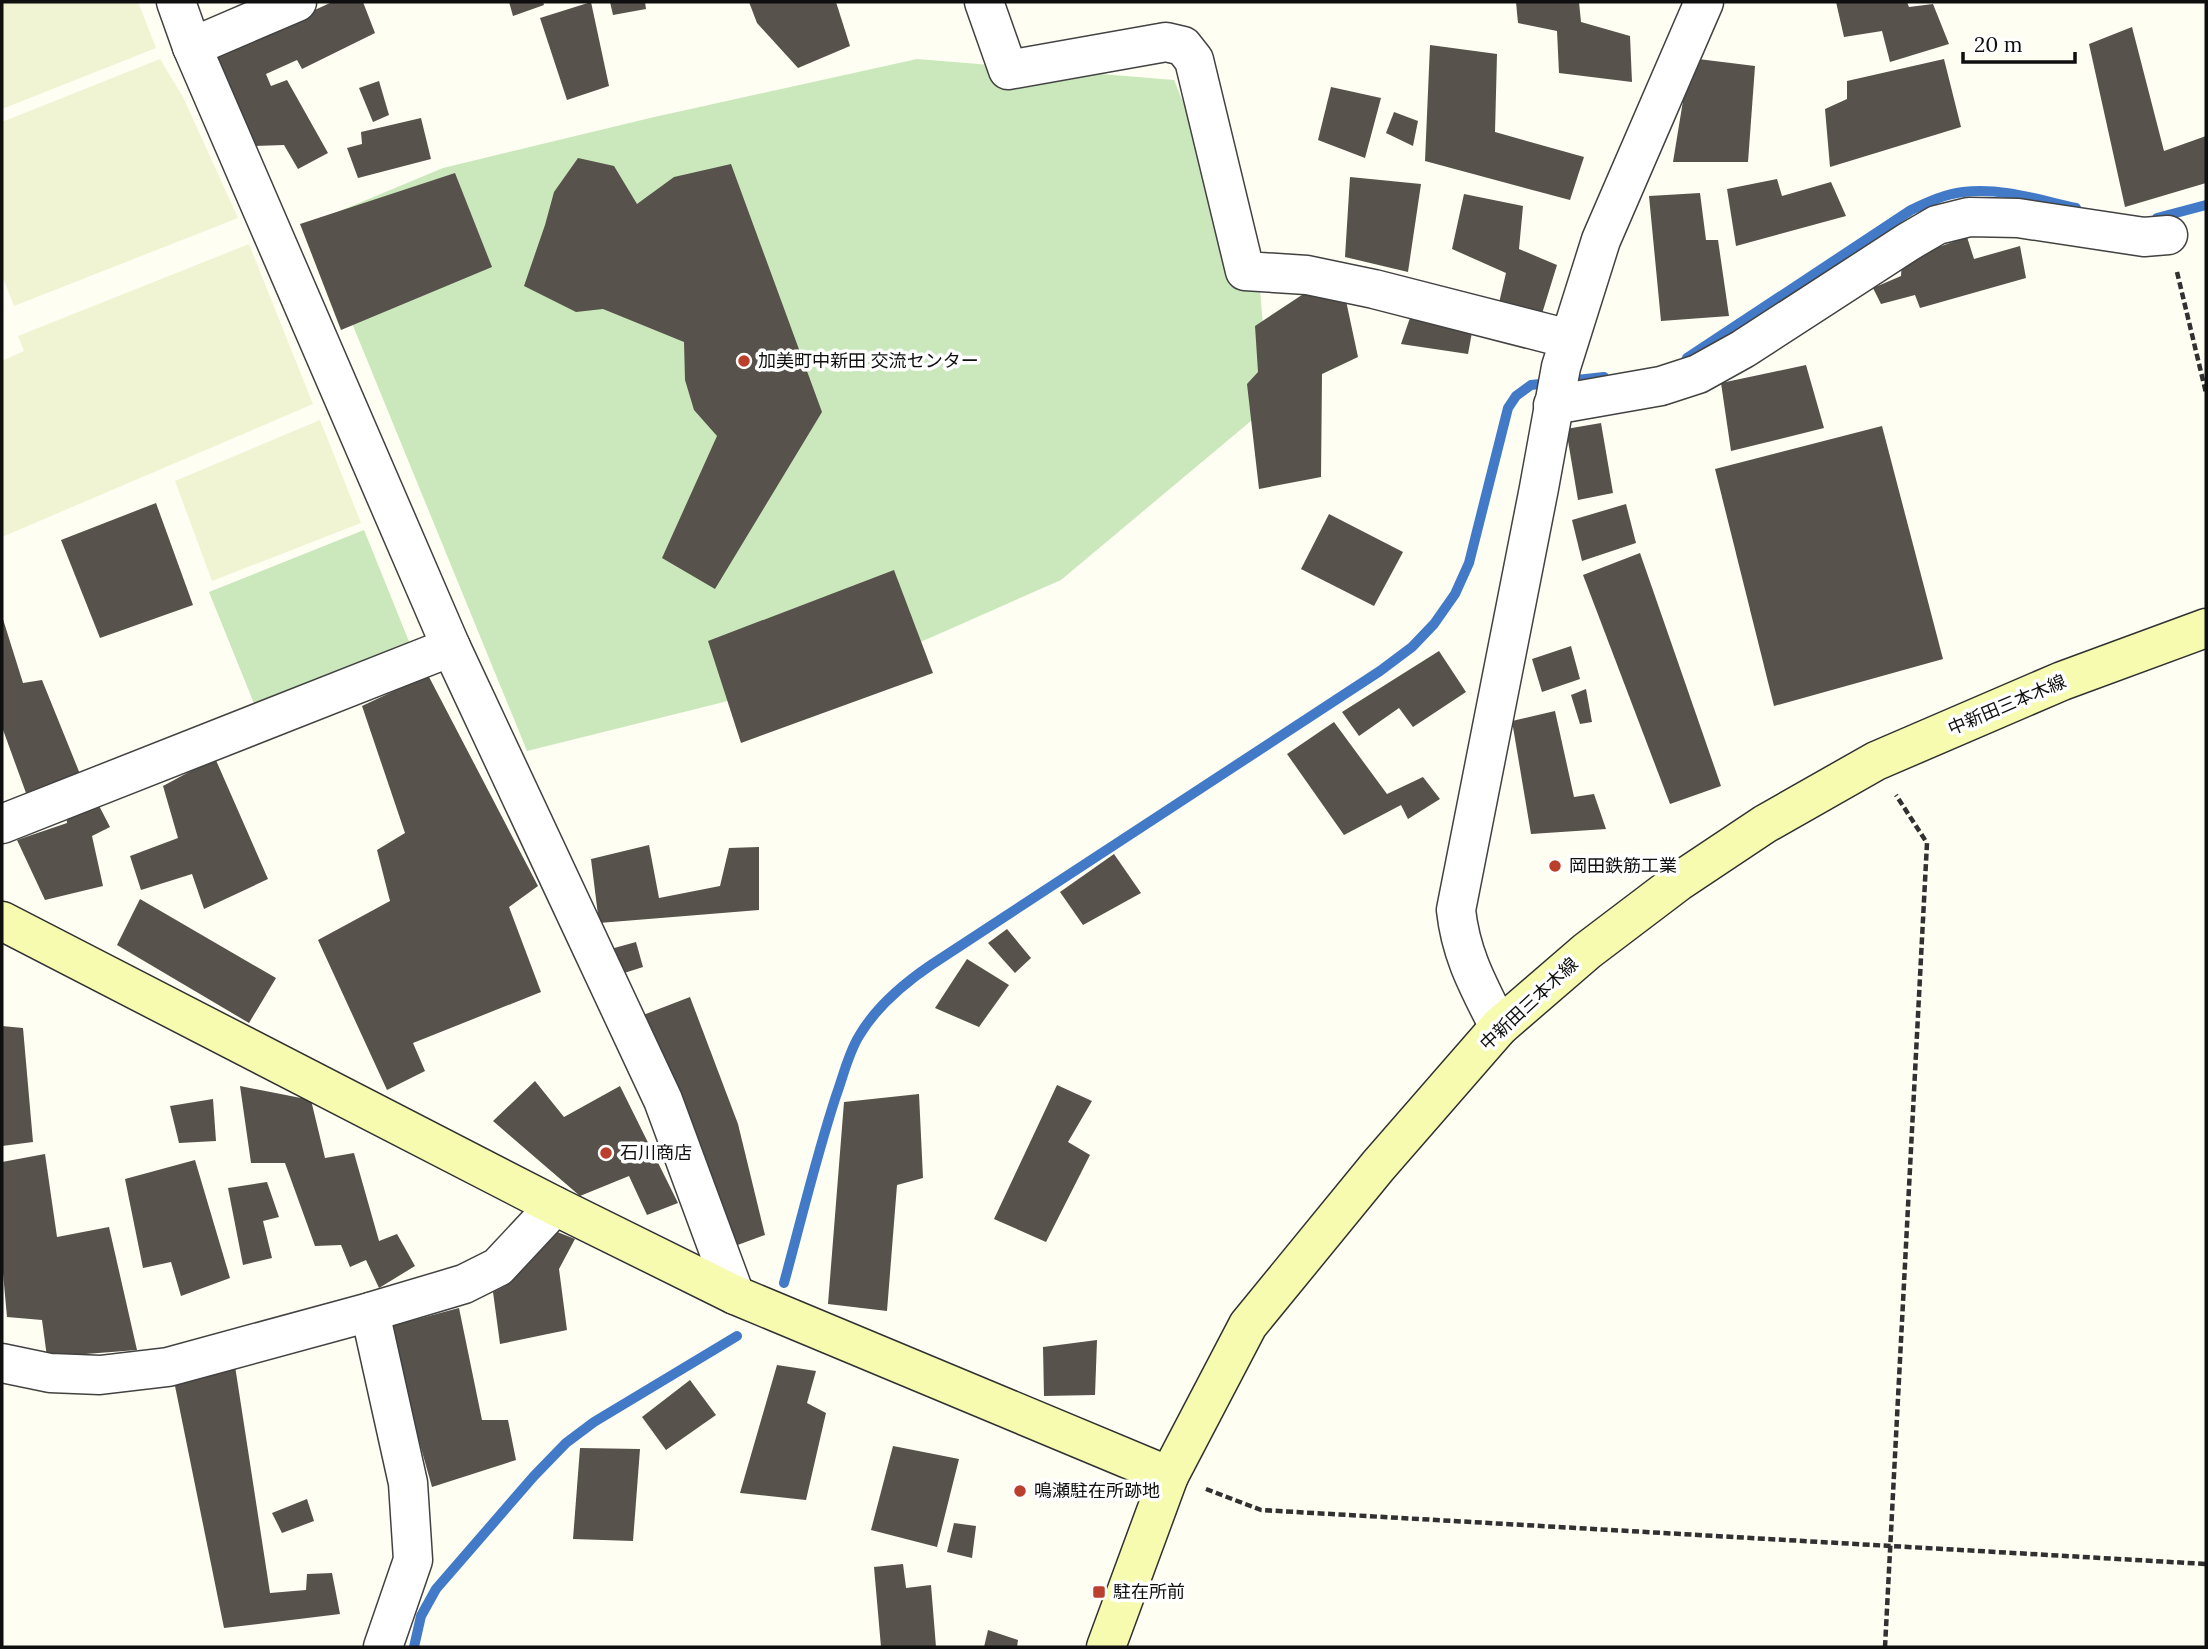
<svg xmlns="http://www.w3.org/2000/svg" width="2208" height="1649" viewBox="0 0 2208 1649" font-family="Lora,'Noto Sans JP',serif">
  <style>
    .farmland { fill: #f0f4d2 }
    .green { fill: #cbe8bc }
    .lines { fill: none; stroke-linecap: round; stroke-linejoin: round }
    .stream { stroke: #427ac8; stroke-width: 10 }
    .building { fill: #57524c }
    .street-casing { stroke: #424242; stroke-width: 41 }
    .secondary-casing { stroke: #313131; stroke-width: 41 }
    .path { stroke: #313131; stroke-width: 4.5; stroke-dasharray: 7 3.5; stroke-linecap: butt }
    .street { stroke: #fff; stroke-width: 38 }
    .secondary { stroke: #f6fbb0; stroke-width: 38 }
    .poi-dot { fill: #ba3f2c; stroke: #fff; stroke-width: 2.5 }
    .labels { text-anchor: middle; stroke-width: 7; stroke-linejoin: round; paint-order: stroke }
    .poi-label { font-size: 18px; fill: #0f0f0f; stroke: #fff; text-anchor: start }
    .street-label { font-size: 18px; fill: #0f0f0f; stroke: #fff }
  </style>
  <rect width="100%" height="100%" fill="#fefef2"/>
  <g class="farmland">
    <polygon points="2,2 138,2 156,48 2,109"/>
    <polygon points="160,59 183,97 238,218 14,306 2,275 2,122"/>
    <polygon points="249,244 313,404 2,537 2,361 24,351 18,336"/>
    <polygon points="320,420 361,523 212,581 175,481"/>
  </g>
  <g class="green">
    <polygon points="917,59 1174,80 1260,290 1270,405 1061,580 916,644 748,696 527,751 311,223 443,168 650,118"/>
    <polygon points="364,530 410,644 255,706 209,592"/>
  </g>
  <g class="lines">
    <g class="stream">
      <polyline points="2157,218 2206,205"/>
      <path d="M1687,358l224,-148c17,-8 34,-16 52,-18 38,-5 76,8 113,16"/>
      <path d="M784,1283c17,-62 32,-126 52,-187 7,-19 12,-42 23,-60 17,-29 44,-52 72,-71l449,-294 32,-24 22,-23 21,-30 14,-31 39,-155 8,-12 15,-11 73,-8"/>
      <polyline points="414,1647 421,1616 436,1589 534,1476 566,1443 594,1422 737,1336"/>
    </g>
  </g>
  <g class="building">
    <polygon points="332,2 363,2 375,33 302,69 297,60 266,74 271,86 287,80 328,153 298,169 284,145 253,146 209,59"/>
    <polygon points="509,2 543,2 544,5 513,16"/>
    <polygon points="591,2 609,86 567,100 540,18"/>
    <polygon points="610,2 645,2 646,9 613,15"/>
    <polygon points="749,2 836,2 850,46 798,68 757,23"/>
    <polygon points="1516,2 1579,2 1581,22 1630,36 1632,82 1559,73 1557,31 1518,23"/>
    <polygon points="1836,2 1907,2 1909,7 1933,4 1949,44 1890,62 1882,31 1844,37"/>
    <polygon points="2132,27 2164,151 2206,136 2206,183 2125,207 2089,44"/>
    <polygon points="1430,45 1497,54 1495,132 1584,157 1570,200 1425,161"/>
    <polygon points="1690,58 1755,66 1748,162 1673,162"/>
    <polygon points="1944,59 1961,127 1830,167 1825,109 1847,99 1847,81"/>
    <polygon points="379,81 389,115 373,122 359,88"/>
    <polygon points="1331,87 1381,98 1365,158 1318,140"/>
    <polygon points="1394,112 1418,121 1413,146 1386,133"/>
    <polygon points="421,118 431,159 358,178 347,148 362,144 361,132"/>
    <polygon points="578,158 614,166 637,204 674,177 731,164 822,412 715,589 662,558 717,436 694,410 685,380 684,342 603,309 576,312 524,286 545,225 554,192"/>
    <polygon points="455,173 492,267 341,330 300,224"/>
    <polygon points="1350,177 1421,184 1408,272 1345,257"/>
    <polygon points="1777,179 1782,196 1831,182 1846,216 1736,246 1727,189"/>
    <polygon points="1700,193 1706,240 1718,240 1729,316 1661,321 1649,196"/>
    <polygon points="1464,194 1523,206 1519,249 1557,265 1541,317 1499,303 1506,273 1452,249"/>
    <polygon points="1967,237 1974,259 2020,246 2026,278 1920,308 1915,295 1881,304 1873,288 1901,276 1902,260"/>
    <polygon points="1314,287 1345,296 1358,357 1322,374 1321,477 1259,489 1247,384 1258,372 1255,326"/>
    <polygon points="1413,309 1473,327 1468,354 1401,344"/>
    <polygon points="1806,365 1824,428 1731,451 1721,383"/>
    <polygon points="1601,423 1613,493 1578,500 1566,429"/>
    <polygon points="1882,426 1943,659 1774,706 1715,469"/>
    <polygon points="156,503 193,605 100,638 61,540"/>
    <polygon points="1626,504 1636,543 1582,561 1572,520"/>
    <polygon points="1329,514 1403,552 1374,606 1301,569"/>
    <polygon points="1640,553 1721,786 1670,804 1583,575"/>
    <polygon points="894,570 933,673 741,743 708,641"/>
    <polygon points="2,616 23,683 42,680 80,774 26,793 2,727"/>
    <polygon points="1571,646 1580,679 1542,692 1532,659"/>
    <polygon points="1439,651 1466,692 1413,727 1399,708 1359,736 1342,712"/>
    <polygon points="428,675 538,886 509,907 541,992 413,1043 425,1071 387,1090 318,940 390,901 377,850 405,833 362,706"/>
    <polygon points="1586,689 1592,722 1580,724 1571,695"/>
    <polygon points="1555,711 1574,797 1594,794 1606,829 1531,834 1512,721"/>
    <polygon points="1334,722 1387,794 1423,777 1440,799 1408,819 1401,805 1344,835 1287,754"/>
    <polygon points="215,758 268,879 204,909 192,874 141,890 130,856 178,838 163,786"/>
    <polygon points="95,798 110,827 92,836 103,886 45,900 17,840 67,823 66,812"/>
    <polygon points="649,845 659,898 720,886 729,848 759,847 759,910 599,923 591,859"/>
    <polygon points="1114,854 1141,893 1083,925 1060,892"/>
    <polygon points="140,899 276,978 249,1023 117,945"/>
    <polygon points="1007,929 1031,958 1015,973 988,943"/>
    <polygon points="636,942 643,967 618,975 607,950"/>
    <polygon points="967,959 1009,985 979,1027 935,1008"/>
    <polygon points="690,997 738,1124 765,1235 724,1250 638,1017"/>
    <polygon points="2,1026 23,1028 33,1142 2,1146"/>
    <polygon points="535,1081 564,1117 620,1086 678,1203 647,1215 629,1176 580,1196 493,1121"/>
    <polygon points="1057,1085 1092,1101 1068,1142 1090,1155 1046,1242 994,1219"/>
    <polygon points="240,1086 311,1100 325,1158 354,1153 379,1241 397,1234 415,1266 379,1288 366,1260 350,1267 341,1245 315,1246 285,1163 251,1163"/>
    <polygon points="919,1094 923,1178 897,1185 887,1311 828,1304 844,1102"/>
    <polygon points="213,1099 216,1141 179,1143 170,1106"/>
    <polygon points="45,1154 57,1237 109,1227 137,1350 47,1357 42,1320 7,1317 2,1262 2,1162"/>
    <polygon points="195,1160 230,1278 181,1296 171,1262 143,1268 125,1179"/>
    <polygon points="267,1182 279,1217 263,1221 272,1258 243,1265 228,1188"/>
    <polygon points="545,1227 575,1239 559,1269 567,1330 500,1344 493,1292 505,1286 504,1274"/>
    <polygon points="459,1308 482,1420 508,1420 516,1460 432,1487 387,1327"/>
    <polygon points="1097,1340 1095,1395 1044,1396 1043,1347"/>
    <polygon points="777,1365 816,1371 807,1403 826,1413 806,1500 740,1493"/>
    <polygon points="235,1366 270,1593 306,1590 307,1574 332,1573 340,1614 224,1628 173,1376"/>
    <polygon points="690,1380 716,1415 666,1450 642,1417"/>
    <polygon points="893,1446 959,1459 937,1547 871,1530"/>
    <polygon points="580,1448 640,1449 633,1541 573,1539"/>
    <polygon points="307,1499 314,1521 282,1533 272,1513"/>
    <polygon points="954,1523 976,1526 972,1558 947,1552"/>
    <polygon points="903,1564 906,1588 931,1585 936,1647 881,1647 874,1567"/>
    <polygon points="988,1630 1018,1640 1017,1647 984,1647"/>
  </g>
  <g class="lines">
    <defs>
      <g id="street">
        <polyline points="176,2 192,47 451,647 663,1100 735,1295"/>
        <polyline points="984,2 1008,70 1166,42 1183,46 1194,60 1245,271 1307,275 1374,289 1569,339"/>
        <polyline points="192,47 297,2"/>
        <polyline points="1553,405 1661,386 1698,374 1743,349 1908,242 1937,225 1969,217 2018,218 2144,237 2168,235"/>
        <polyline points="2,824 451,647"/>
        <path d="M1499,1027c-20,-40 -38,-71 -43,-117l83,-422 22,-121 40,-127 103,-238"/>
        <polyline points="370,1312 408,1483 413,1560 383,1647"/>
        <polyline points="2,1363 50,1373 100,1375 168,1367 370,1312 464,1284 498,1267 555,1206"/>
      </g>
      <g id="secondary">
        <polyline points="2,921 555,1206 735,1295 1169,1476"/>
        <polyline points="1106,1647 1169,1476 1248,1325 1378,1166 1499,1027 1587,951 1678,882 1765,824 1876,761 2062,681 2206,628"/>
      </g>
    </defs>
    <use href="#street" class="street-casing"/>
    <use href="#secondary" class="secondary-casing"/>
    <g class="path">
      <polyline points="2177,272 2206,393"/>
      <polyline points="1206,1489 1261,1510 2206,1564"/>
      <polyline points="1885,1647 1927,843 1896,795"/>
    </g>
    <use href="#street" class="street"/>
    <use href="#secondary" class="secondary"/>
  </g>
  <g class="poi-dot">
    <circle cx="744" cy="361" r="7"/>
    <circle cx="1555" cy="866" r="7"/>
    <circle cx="606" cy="1153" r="7"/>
    <circle cx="1020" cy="1491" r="7"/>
    <rect x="1092" y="1585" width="14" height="14" rx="3.5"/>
  </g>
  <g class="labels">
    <g class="poi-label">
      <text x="758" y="367">加美町中新田 交流センター</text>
      <text x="1569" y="872">岡田鉄筋工業</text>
      <text x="620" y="1159">石川商店</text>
      <text x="1034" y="1497">鳴瀬駐在所跡地</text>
      <text x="1113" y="1598">駐在所前</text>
    </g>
    <g class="street-label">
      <text transform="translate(2007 705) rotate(-23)" y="6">中新田三本木線</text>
      <text transform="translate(1529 1004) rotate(-43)" y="6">中新田三本木線</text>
    </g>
  </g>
  <rect width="2208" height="1649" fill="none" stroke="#0f0f0f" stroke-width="7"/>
  <path d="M1963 52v10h112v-10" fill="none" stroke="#0f0f0f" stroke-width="3.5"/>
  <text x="1974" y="52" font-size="21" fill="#0f0f0f" stroke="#ffffff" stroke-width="5" paint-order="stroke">20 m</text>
</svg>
